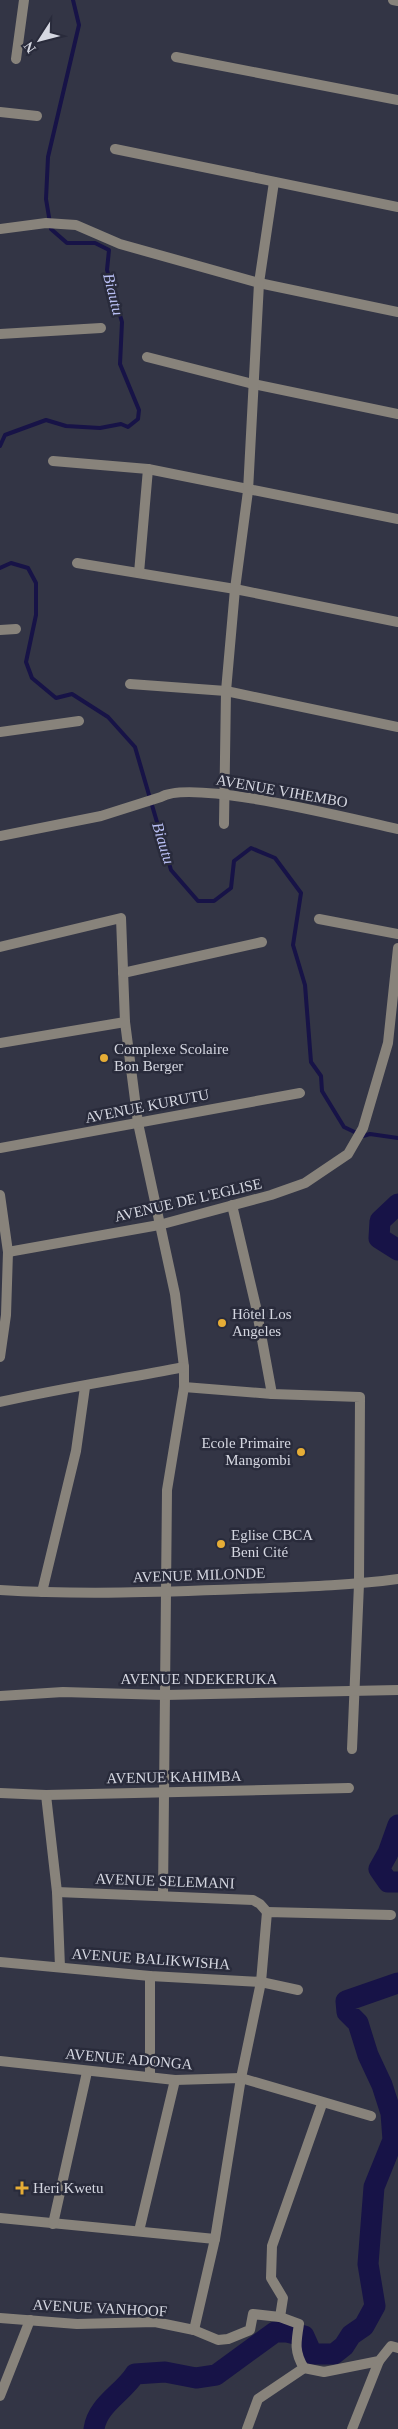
<svg xmlns="http://www.w3.org/2000/svg" width="398" height="2429" viewBox="0 0 398 2429" font-family="'Times New Roman',serif">
  <style>
    .lines { fill: none; stroke-linecap: round; stroke-linejoin: round }
    .stream { stroke: #171347; stroke-width: 4 }
    .river { stroke: #171347; stroke-width: 21 }
    .street { stroke: #88837b; stroke-width: 10 }
    .poi-dot { fill: #e6ad36; stroke: #292b3b; stroke-width: 2 }
    .labels { text-anchor: middle; stroke-width: 5; stroke-linejoin: round; paint-order: stroke }
    .street-label { font-size: 15px; fill: #d5d7e1; stroke: #292b3b }
    .poi-label { font-size: 15px; fill: #d5d7e1; stroke: #292b3b; text-anchor: start }
    .water-label { font-size: 16px; font-style: italic; fill: #b9bff4; stroke: #292b3b }
  </style>
  <rect width="100%" height="100%" fill="#333545"/>
  <g class="lines">
    <g class="stream">
      <polyline points="0,446 5,435 46,420 66,426 100,428 121,424 128,427 138,419 139,410 120,364 122,322 107,270 109,250 95,243 67,243 51,229 46,199 48,157 79,25 73,0"/>
      <polyline points="0,568 11,563 28,568 36,583 36,615 26,662 32,678 56,698 72,694 108,717 135,747 171,870 198,901 214,901 231,888 234,861 251,848 275,858 301,893 293,945 305,985 311,1062 321,1076 322,1091 344,1127 363,1136 370,1134 398,1138"/>
    </g>
    <g class="river">
      <polyline points="398,1204 380,1221 379,1238 398,1250"/>
      <polyline points="398,1825 388,1853 379,1869 388,1882 398,1882"/>
      <path d="M94,2429c3,-24 29,-36 41,-55l30,-2 31,6 20,-3 59,-43h12l17,4 8,18h22l10,-8 7,-11 13,-9 11,-20 -7,-42 6,-77 19,-47 -2,-27 -9,-28 -14,-30 -10,-32 -11,-11 -1,-11 52,-18"/>
    </g>
    <g class="street">
      <polyline points="393,0 398,1"/>
      <polyline points="176,57 398,100"/>
      <polyline points="16,59 24,0"/>
      <polyline points="0,112 37,116"/>
      <polyline points="115,149 398,207"/>
      <polyline points="0,229 46,223 76,225 120,244 259,283 398,312"/>
      <polyline points="0,334 101,328"/>
      <polyline points="147,357 253,384 398,414"/>
      <polyline points="53,461 148,469 398,519"/>
      <polyline points="77,563 235,589 398,622"/>
      <polyline points="139,573 148,469"/>
      <polyline points="0,630 16,629"/>
      <polyline points="130,684 226,691 398,727"/>
      <polyline points="0,732 79,721"/>
      <polyline points="224,824 226,691 235,589 248,491 259,283 274,182"/>
      <path d="M0,836l101,-20 60,-19c31,-19 194,23 237,32"/>
      <polyline points="319,919 398,934"/>
      <polyline points="0,947 121,918 125,1022 138,1123 175,1294 184,1367 184,1387 167,1490 163,1896"/>
      <polyline points="123,973 262,942"/>
      <polyline points="0,1043 125,1022"/>
      <polyline points="0,1148 300,1093"/>
      <polyline points="0,1195 8,1252 6,1315 0,1357"/>
      <polyline points="232,1205 256,1307 272,1394"/>
      <polyline points="8,1252 159,1225 271,1195 305,1183 348,1154 363,1128 388,1043 398,948"/>
      <polyline points="184,1387 272,1394 360,1397 359,1584 352,1749"/>
      <path d="M0,1402c61,-14 123,-23 184,-35"/>
      <path d="M0,1590c81,5 162,2 243,-1 52,-2 103,-3 155,-10"/>
      <polyline points="42,1592 76,1451 85,1387"/>
      <polyline points="0,1696 63,1692 165,1695 398,1690"/>
      <polyline points="0,1793 46,1795 349,1788"/>
      <polyline points="46,1795 57,1892 60,1967"/>
      <polyline points="57,1892 253,1900 260,1904 267,1912"/>
      <polyline points="0,1962 150,1976 261,1982 298,1990"/>
      <polyline points="0,2061 175,2080 241,2078 371,2116"/>
      <polyline points="150,2077 150,1976"/>
      <polyline points="0,2218 215,2239"/>
      <polyline points="53,2224 87,2072"/>
      <polyline points="139,2231 175,2080"/>
      <polyline points="280,2317 283,2298 271,2278 272,2246 322,2104"/>
      <path d="M0,2318l77,6 78,-2 39,8 24,10 10,-1 22,-9 3,-16 27,3 19,7c-3,18 -5,28 5,44l20,4 55,-11 12,-15 7,2"/>
      <polyline points="194,2330 215,2239 241,2078 261,1982 267,1912 391,1915"/>
      <polyline points="0,2396 30,2320"/>
      <polyline points="247,2429 258,2399 304,2368"/>
      <polyline points="352,2429 379,2361"/>
    </g>
  </g>
  <g class="poi-dot">
    <circle cx="104" cy="1058" r="5"/>
    <circle cx="222" cy="1323" r="5"/>
    <circle cx="301" cy="1452" r="5"/>
    <circle cx="221" cy="1544" r="5"/>
    <path d="M19.5 2180.5h5v5h5v5h-5v5h-5v-5h-5v-5h5z"/>
  </g>
  <g class="labels">
    <g class="street-label">
      <text transform="translate(282 791) rotate(10)" y="5">AVENUE VIHEMBO</text>
      <text transform="translate(147 1106) rotate(-11)" y="5">AVENUE KURUTU</text>
      <text transform="translate(188 1200) rotate(-13)" y="5">AVENUE DE L'EGLISE</text>
      <text transform="translate(199 1575) rotate(-2)" y="5">AVENUE MILONDE</text>
      <text x="199" y="1684">AVENUE NDEKERUKA</text>
      <text transform="translate(174 1777) rotate(-1)" y="5">AVENUE KAHIMBA</text>
      <text transform="translate(165 1881) rotate(2)" y="5">AVENUE SELEMANI</text>
      <text transform="translate(151 1959) rotate(4)" y="5">AVENUE BALIKWISHA</text>
      <text transform="translate(129 2059) rotate(5)" y="5">AVENUE ADONGA</text>
      <text transform="translate(100 2308) rotate(3)" y="5">AVENUE VANHOOF</text>
    </g>
    <g class="poi-label">
      <text x="114" y="1054">Complexe Scolaire<tspan x="114" dy="17">Bon Berger</tspan></text>
      <text x="232" y="1319">Hôtel Los<tspan x="232" dy="17">Angeles</tspan></text>
      <text x="291" y="1448" text-anchor="end">Ecole Primaire<tspan x="291" dy="17">Mangombi</tspan></text>
      <text x="231" y="1540">Eglise CBCA<tspan x="231" dy="17">Beni Cité</tspan></text>
      <text x="33" y="2193">Heri Kwetu</text>
    </g>
    <g class="water-label">
      <text transform="translate(114 294) rotate(76)" y="6">Biautu</text>
      <text transform="translate(164 843) rotate(73)" y="6">Biautu</text>
    </g>
  </g>
  <g transform="translate(40 40) rotate(234)" stroke="#292b3b" stroke-width="4" paint-order="stroke">
  <path d="M0-4L9 19L0 12L-9 19Z" fill="#d5d7e1"/>
  <text y="-8" font-size="14" font-weight="bold" text-anchor="middle" fill="#d5d7e1">N</text>
  </g>
</svg>
